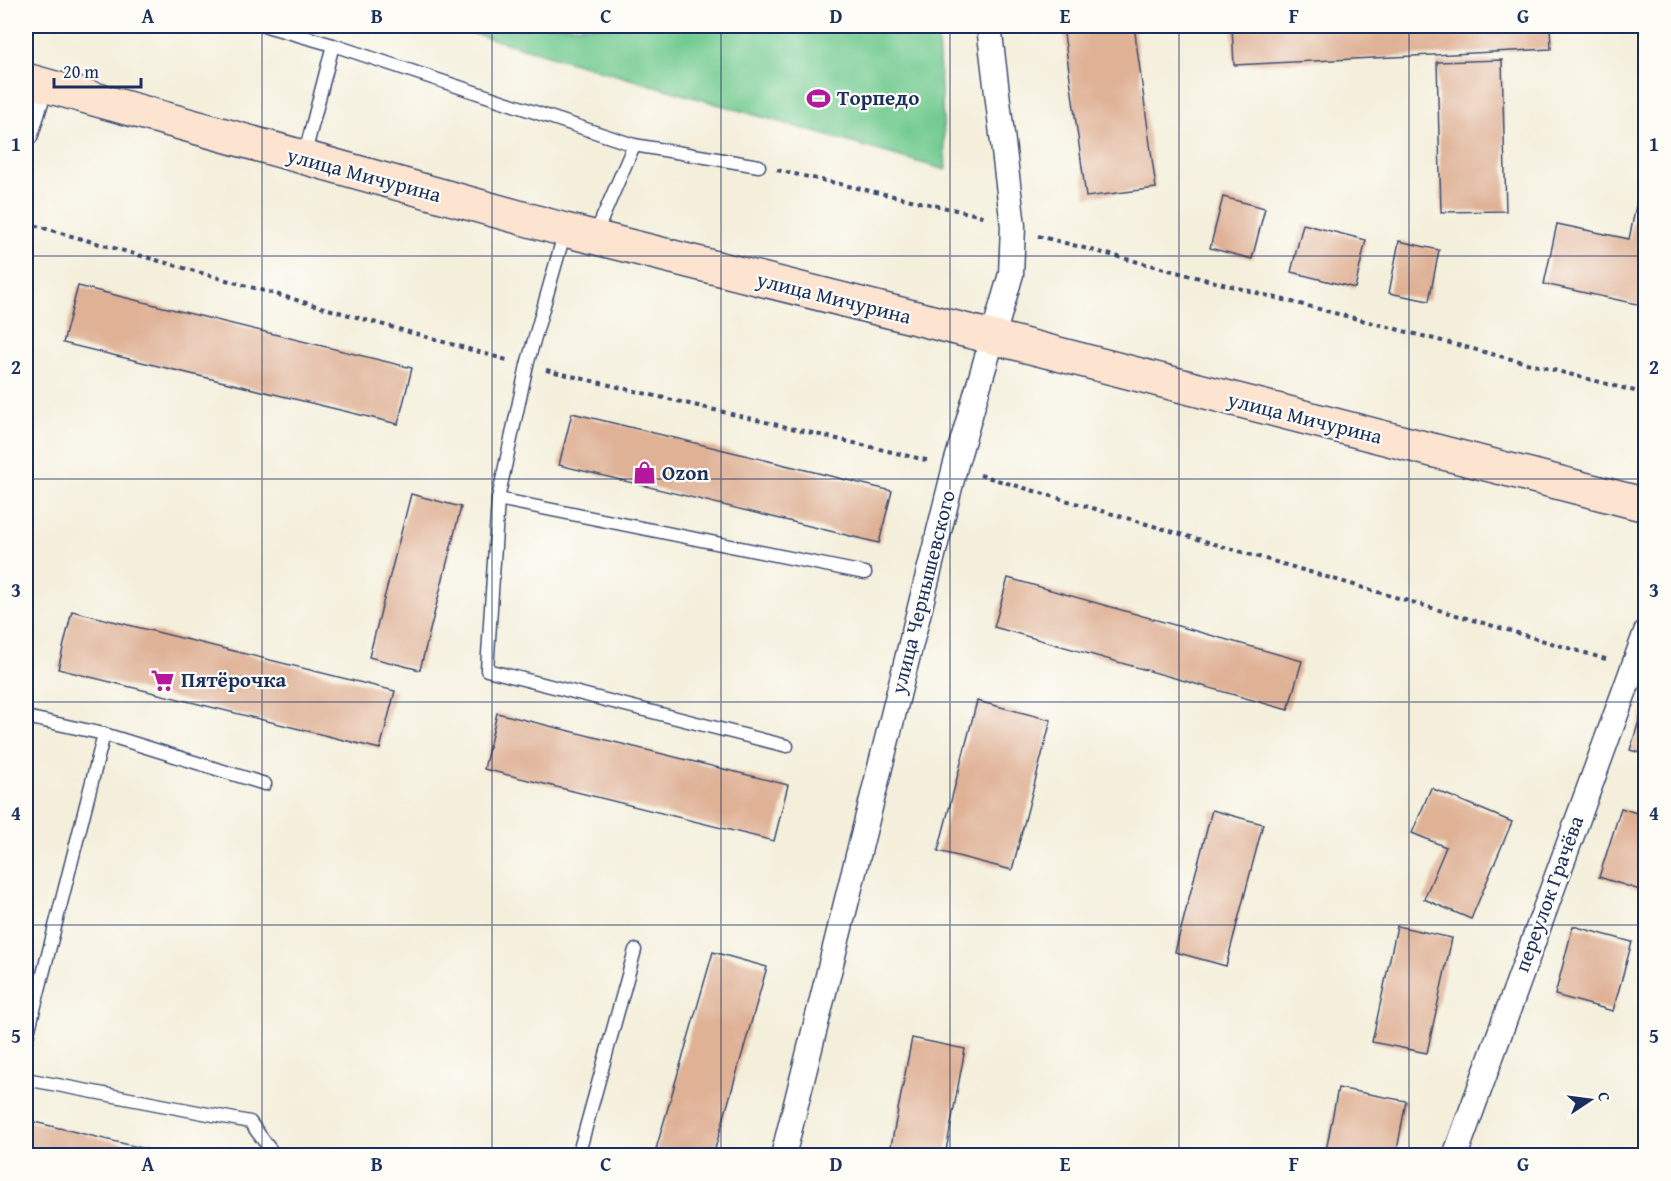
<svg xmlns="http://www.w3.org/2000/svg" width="1671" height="1181" viewBox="0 0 1671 1181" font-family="'Gentium Book Plus',serif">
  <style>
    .green { fill: #73cb91; stroke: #477d78; stroke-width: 1.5 }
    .building { fill: #dfb195 }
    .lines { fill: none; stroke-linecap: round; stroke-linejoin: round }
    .service-casing { stroke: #3c4c71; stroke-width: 15 }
    .minor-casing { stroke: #3c4c71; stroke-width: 27 }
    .secondary-casing { stroke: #3c4c71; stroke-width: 36 }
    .path { stroke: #3c4c71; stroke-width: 4; stroke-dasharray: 4.5 4.5; stroke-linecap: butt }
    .service { stroke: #fff; stroke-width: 12 }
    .minor { stroke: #fff; stroke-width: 24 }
    .secondary { stroke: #fde4d1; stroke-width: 33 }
    .grid { fill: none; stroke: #1b2f5e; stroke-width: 1.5; stroke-opacity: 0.55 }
    .labels { text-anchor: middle; stroke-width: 4.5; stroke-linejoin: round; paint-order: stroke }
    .poi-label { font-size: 21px; font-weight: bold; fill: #1b2f5e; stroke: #fdfcf7; text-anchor: start }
    .street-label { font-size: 21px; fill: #1b2f5e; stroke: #fdfcf7 }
    .neatline { fill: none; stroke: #1b2f5e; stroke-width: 2 }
    .grid-label { font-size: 20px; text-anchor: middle; font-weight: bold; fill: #1b2f5e }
  </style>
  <rect width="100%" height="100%" fill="#fdfcf7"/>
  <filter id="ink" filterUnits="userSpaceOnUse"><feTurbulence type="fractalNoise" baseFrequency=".0167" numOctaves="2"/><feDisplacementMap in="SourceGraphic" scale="12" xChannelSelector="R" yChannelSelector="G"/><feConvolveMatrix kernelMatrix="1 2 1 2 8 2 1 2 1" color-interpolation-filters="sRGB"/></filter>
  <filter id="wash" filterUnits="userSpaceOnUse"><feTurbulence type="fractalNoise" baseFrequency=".008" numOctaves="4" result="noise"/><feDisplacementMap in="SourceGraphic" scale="24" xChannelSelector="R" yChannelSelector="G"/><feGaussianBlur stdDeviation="1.35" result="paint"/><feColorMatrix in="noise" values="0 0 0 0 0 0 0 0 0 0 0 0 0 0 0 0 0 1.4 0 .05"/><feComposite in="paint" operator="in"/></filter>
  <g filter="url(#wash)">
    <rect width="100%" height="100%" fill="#f4efdb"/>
    <polygon class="green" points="447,26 937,26 946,170"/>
    <g id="blocks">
      <g class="building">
        <polygon points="1063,26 1134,26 1156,188 1086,197"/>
        <polygon points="1232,26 1550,26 1551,49 1234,65"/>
        <polygon points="1502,60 1506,211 1441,212 1437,62"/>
        <polygon points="1644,168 1646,306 1544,284 1557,224 1629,239"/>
        <polygon points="1223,197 1265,208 1252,259 1210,248"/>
        <polygon points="1303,224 1366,240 1355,288 1291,272"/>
        <polygon points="1399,241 1439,250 1429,301 1389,293"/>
        <polygon points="78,286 412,368 398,424 63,343"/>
        <polygon points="572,413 892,491 879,543 559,465"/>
        <polygon points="411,494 461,507 420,670 369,657"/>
        <polygon points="1008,578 1302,661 1288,710 994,627"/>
        <polygon points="72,611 395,691 380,749 58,669"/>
        <polygon points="977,701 1051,720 1012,870 938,851"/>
        <polygon points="1645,702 1646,702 1646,755 1630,750"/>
        <polygon points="497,713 788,785 774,841 484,769"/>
        <polygon points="1431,788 1512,822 1471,919 1424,899 1446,847 1412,833"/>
        <polygon points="1621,808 1646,816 1646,892 1599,877"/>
        <polygon points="1212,810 1263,824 1226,966 1175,952"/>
        <polygon points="1397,926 1452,938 1427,1053 1372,1042"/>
        <polygon points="1573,926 1632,942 1613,1011 1555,995"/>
        <polygon points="713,952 767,967 713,1156 654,1156"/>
        <polygon points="912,1038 965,1049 945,1156 889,1156"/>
        <polygon points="1338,1088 1406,1101 1396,1156 1325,1156"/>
        <polygon points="26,1120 171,1155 171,1156 26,1156"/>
      </g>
    </g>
  </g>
  <g filter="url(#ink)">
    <use href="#blocks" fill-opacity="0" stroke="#3c4c71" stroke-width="1.5"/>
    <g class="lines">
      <defs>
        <g id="service">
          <polyline points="266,26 333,45 634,145 759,166"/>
          <polyline points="304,157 333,45"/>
          <polyline points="565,231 527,365 498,499 487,670 787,746"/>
          <polyline points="595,235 634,145"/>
          <polyline points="498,499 865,573"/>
          <polyline points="26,717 104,734 265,784"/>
          <polyline points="26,1041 104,734"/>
          <polyline points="26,1079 250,1122 275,1156"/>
          <polyline points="578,1156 635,950"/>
        </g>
        <g id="minor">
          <polyline points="26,134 41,85"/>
          <polyline points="783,1156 955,467 1011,274 1013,226 989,26"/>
          <polyline points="1455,1156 1646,632"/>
        </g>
        <polyline id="secondary" points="26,80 565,230 992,337 1646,505"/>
      </defs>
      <use href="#service" class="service-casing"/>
      <use href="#minor" class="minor-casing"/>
      <use href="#secondary" class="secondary-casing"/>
      <g class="path">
        <polyline points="777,170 987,217"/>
        <polyline points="26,223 507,360"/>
        <polyline points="1038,236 1646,394"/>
        <polyline points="546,370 930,461"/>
        <polyline points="980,475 1609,660"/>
      </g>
      <use href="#service" class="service"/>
      <use href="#minor" class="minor"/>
      <use href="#secondary" class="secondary"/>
    </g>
  </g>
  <path class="grid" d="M262,26v1130M492,26v1130M721,26v1130M950,26v1130M1179,26v1130M1409,26v1130M26,256h1620M26,479h1620M26,702h1620M26,925h1620"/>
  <defs>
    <symbol id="stadium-bare" viewBox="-9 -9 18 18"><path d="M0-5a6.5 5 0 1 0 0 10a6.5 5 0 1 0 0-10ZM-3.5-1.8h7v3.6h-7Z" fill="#b5179e" stroke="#fdfcf7" stroke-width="2.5" paint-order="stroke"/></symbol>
    <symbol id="shop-bare" viewBox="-9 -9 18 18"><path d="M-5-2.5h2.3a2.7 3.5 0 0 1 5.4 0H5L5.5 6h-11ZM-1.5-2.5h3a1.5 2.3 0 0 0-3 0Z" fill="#b5179e" stroke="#fdfcf7" stroke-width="2.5" paint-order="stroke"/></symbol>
    <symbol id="supermarket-bare" viewBox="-9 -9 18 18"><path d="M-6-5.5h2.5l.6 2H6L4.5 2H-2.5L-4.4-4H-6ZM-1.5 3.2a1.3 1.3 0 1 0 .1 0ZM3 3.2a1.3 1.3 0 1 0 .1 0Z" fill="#b5179e" stroke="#fdfcf7" stroke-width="2.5" paint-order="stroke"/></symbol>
  </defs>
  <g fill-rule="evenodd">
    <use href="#stadium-bare" x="802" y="82" width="33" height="33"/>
    <use href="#shop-bare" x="628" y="456" width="33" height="33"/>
    <use href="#supermarket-bare" x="146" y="664" width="33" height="33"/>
  </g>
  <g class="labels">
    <g class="poi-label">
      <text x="837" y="105">Торпедо</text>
      <text x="662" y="480">Ozon</text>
      <text x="181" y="687">Пятёрочка</text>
    </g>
    <g class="street-label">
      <text transform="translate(364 175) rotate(15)" y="7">улица Мичурина</text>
      <text transform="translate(834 298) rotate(14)" y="7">улица Мичурина</text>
      <text transform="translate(1305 418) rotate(14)" y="7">улица Мичурина</text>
      <text transform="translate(923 592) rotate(-76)" y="7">улица Чернышевского</text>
      <text transform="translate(1549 894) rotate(-70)" y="7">переулок Грачёва</text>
    </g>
  </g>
  <rect width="1671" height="1181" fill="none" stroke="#fdfcf7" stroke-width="66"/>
  <g transform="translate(1590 1100) rotate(77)" stroke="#fdfcf7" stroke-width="4.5" paint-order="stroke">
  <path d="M0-4.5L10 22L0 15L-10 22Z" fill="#1b2f5e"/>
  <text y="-9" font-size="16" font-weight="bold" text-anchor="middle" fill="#1b2f5e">С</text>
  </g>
  <path d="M54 78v9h87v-9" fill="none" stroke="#1b2f5e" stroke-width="3"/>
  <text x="63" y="78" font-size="18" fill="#1b2f5e" stroke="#fdfcf7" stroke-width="4.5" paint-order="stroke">20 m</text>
  <rect x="33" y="33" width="1605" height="1115" class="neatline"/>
  <g class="grid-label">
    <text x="148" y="23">A</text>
    <text x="377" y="23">B</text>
    <text x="606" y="23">C</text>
    <text x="836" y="23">D</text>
    <text x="1065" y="23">E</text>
    <text x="1294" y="23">F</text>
    <text x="1523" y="23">G</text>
    <text x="16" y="151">1</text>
    <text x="1654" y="151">1</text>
    <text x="16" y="374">2</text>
    <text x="1654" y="374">2</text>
    <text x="16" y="597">3</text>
    <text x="1654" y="597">3</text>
    <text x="16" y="820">4</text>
    <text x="1654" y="820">4</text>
    <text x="16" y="1043">5</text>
    <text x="1654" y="1043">5</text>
    <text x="148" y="1171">A</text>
    <text x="377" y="1171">B</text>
    <text x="606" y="1171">C</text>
    <text x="836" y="1171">D</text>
    <text x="1065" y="1171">E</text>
    <text x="1294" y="1171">F</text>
    <text x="1523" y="1171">G</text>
  </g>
</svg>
